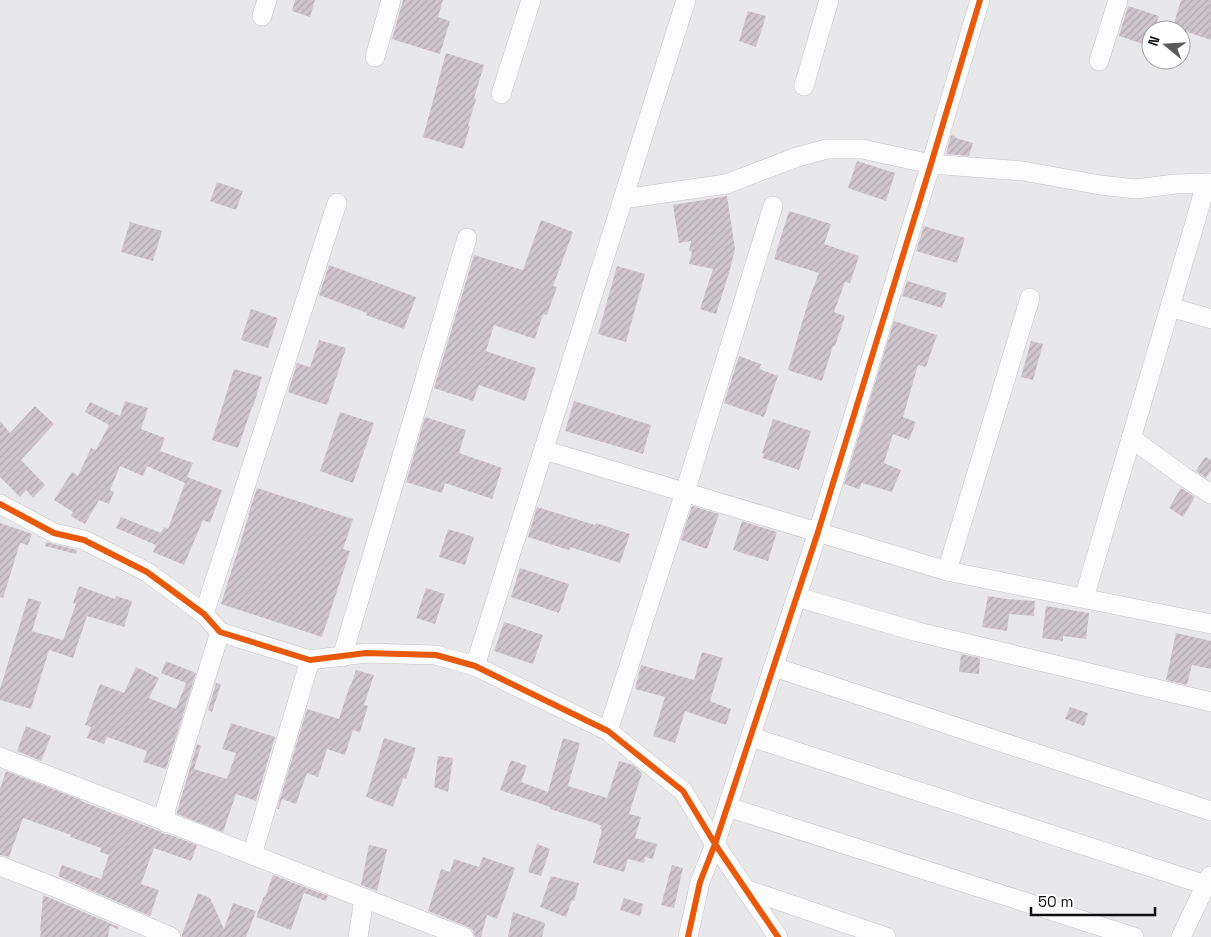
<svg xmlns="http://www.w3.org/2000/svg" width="1211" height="937" viewBox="0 0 1211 937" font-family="'Space Grotesk',sans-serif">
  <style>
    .building { fill: url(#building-hatch) }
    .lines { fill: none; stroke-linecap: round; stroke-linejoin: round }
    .street-casing { stroke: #c3c3c5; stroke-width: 20 }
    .street { stroke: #fcfcfc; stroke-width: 19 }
    .cycleway-casing { stroke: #fff; stroke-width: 9 }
    .cycleway { stroke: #e8590c; stroke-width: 6 }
  </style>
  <defs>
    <pattern id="building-hatch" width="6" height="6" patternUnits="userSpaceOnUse" patternTransform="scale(1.25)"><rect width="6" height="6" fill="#cfc5cc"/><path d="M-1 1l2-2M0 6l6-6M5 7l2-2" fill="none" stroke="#b1a8ae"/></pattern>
  </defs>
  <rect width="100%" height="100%" fill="#e8e8eb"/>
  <g class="building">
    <polygon points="295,0 315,0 310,17 292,11"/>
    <polygon points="403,0 443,0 438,17 450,21 440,54 392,39"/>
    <polygon points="1181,0 1211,0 1211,40 1173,27"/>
    <polygon points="1128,6 1159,16 1154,30 1151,30 1151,38 1149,46 1119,36"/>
    <polygon points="748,11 766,16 756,47 739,41"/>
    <polygon points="446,53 484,65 474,98 476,99 468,126 470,126 463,149 423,137"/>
    <polygon points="951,135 956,137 956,138 973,143 969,156 946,154"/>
    <polygon points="857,161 895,173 886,201 848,188"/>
    <polygon points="217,182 243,191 236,210 210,201"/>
    <polygon points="727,196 735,249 729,273 716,314 700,309 713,269 689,264 692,252 689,251 691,241 679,243 673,205"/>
    <polygon points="789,211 831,224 824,244 859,256 850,283 845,282 834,312 845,316 835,346 833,346 822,381 788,370 810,296 819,273 774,259"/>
    <polygon points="541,220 573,232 553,286 557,287 547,315 543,314 535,339 494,325 486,351 536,368 525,401 479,385 473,401 434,388 474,255 523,270"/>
    <polygon points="130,222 162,231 153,261 121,252"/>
    <polygon points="924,226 965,238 957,263 916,251"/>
    <polygon points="329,265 416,297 404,329 366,315 367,313 319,295"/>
    <polygon points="617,266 645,274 626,342 598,334"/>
    <polygon points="907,281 947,293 942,308 902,296"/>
    <polygon points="251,309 278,318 268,348 241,340"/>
    <polygon points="894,321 937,335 926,367 918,365 903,417 916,422 909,440 893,434 884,463 901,470 892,492 862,483 859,489 844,484"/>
    <polygon points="319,340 346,348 327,405 288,392 297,363 310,367"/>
    <polygon points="1031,341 1043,344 1033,380 1021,377"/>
    <polygon points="739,356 761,364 759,369 778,376 764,417 724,403"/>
    <polygon points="234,369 262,377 253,407 252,407 238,448 212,440"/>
    <polygon points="125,401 148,408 141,429 165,438 160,451 193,463 187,477 222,490 210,523 203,520 184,565 153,552 156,545 116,528 121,517 161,533 164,527 168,529 185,483 147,466 143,476 120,466 110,490 114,492 109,504 99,500 85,524 71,516 73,512 54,500 72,472 78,476 91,448 96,450 109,425 85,412 90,402 120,416"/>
    <polygon points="574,401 651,425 643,454 565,431"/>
    <polygon points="35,406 54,424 21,460 45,485 33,498 26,490 20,497 0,477 0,421 10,433"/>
    <polygon points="340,412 374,423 353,483 320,471"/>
    <polygon points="425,417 466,430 459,453 502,468 492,499 445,483 442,493 406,482"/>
    <polygon points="773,419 811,431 799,470 762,458 764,454 762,453"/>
    <polygon points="1205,457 1211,460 1211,470 1206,478 1196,471"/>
    <polygon points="257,488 353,519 343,549 350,551 322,637 221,604 249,515 248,515"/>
    <polygon points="1181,488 1195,497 1183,517 1169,508"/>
    <polygon points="692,506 719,514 707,549 681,540"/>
    <polygon points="537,507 595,525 596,523 630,534 620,563 570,547 569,550 528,537"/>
    <polygon points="742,521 777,532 768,561 733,550"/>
    <polygon points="0,523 32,534 28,545 20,543 3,598 0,597"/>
    <polygon points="448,529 474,537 465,565 439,557"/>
    <polygon points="46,542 77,550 76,554 45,546"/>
    <polygon points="520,568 569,584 559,613 511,597"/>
    <polygon points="79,586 115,599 116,596 132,601 124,627 87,616 73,658 49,650 31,709 0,700 0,689 28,598 41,602 32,631 63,640 76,604 73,603"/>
    <polygon points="426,588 445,594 435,624 416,618"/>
    <polygon points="988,596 1007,599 1035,601 1034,616 1009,614 1007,631 982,627"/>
    <polygon points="1046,606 1089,613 1086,639 1063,636 1063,641 1042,638"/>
    <polygon points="504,622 543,635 533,664 494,651"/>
    <polygon points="1176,633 1211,641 1211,669 1192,665 1187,685 1166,680"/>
    <polygon points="702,652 723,658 710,701 731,709 726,725 685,711 675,743 653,736 665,697 635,689 641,665 694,680"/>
    <polygon points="961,654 980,658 979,674 959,672"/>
    <polygon points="166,661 196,673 166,769 143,762 147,752 144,750 107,737 104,744 87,738 91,727 85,725 100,684 124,693 136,667 159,678 149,698 176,709 186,683 161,673"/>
    <polygon points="356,670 374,675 364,705 368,706 360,732 353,730 345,755 327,749 318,777 307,773 296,804 282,799 279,809 277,809 307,709 339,719 350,685 351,685"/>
    <polygon points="216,683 221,684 212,712 208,710"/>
    <polygon points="1070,707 1088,713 1084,726 1065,719"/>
    <polygon points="231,723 275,737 256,801 236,794 223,832 177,814 177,812 197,744 201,746 194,769 227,779 236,753 222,749"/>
    <polygon points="26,726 51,736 41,761 17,751"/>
    <polygon points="384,738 416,748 406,779 403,778 393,807 366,797"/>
    <polygon points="563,738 580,743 568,786 607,798 619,761 633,765 642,773 629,814 641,817 635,838 657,844 653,859 645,857 644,863 628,859 624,872 593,863 602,830 600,829 601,825 550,809 550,807 500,790 511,760 527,766 521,782 548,792"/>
    <polygon points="438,756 453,758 448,792 434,787"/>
    <polygon points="6,771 81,800 81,801 159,831 164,834 167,834 197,845 191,861 154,848 141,884 159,890 150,916 58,876 62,865 101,879 109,855 100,852 101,848 70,837 71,835 23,818 9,857 0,855 0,789"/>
    <polygon points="537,844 550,849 541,876 528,872"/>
    <polygon points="369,845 387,849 377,891 361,885"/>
    <polygon points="483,857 515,868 497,919 487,915 481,937 475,937 473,930 468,927 428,911 441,869 450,872 454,859 479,867"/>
    <polygon points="672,865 683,868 674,908 661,905"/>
    <polygon points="273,875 328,896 326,901 304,893 291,930 256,917 264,896 265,897"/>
    <polygon points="551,876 579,883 574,901 572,900 566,917 540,907"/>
    <polygon points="198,893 210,898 224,929 233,903 256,911 246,937 182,937 182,934"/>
    <polygon points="43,895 119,927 118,929 110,926 108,937 40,937 41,931 40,931"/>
    <polygon points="624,898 643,904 640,916 620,910"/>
    <polygon points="513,912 545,923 542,937 508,937"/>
  </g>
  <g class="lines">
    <defs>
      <g id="street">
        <polyline points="262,16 267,0"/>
        <polyline points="375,57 391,0"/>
        <polyline points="1099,61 1118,0"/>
        <polyline points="804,86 829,0"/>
        <polyline points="501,94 531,0"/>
        <polyline points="623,199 726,184 797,157 827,149 862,149 931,164 1023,171 1100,185 1136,189 1175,184 1211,183"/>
        <polyline points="1170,307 1211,319"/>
        <polyline points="1131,438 1183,476 1211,494"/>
        <polyline points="544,450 947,571 1211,624"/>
        <polyline points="0,504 54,533 84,540 147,572 204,614 220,632 310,660 366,653 436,655 475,666 608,731 683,791 715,844 700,882 688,937"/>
        <polyline points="947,571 1030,298"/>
        <polyline points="797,597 918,632 1211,702"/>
        <polyline points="1084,598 1196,219 1206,183"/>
        <polyline points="204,614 337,203"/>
        <polyline points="342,657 467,238"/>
        <polyline points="475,666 686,0"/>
        <polyline points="774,667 1211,811"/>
        <polyline points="608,731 685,492 773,206"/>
        <polyline points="751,737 1206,885"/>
        <polyline points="0,757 464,937"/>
        <polyline points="728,807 1134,937"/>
        <polyline points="167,823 165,811 189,732 220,632"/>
        <polyline points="252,855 310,660"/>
        <polyline points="0,866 57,888 171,937"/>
        <polyline points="745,889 886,937"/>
        <polyline points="358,937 364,899"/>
        <polyline points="778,937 715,844 818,532 931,164 980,0"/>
        <polyline points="1181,937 1210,876"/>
      </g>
    </defs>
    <use href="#street" class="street-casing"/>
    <use href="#street" class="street"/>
    <defs>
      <g id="cycleway">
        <polyline points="0,504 54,533 84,540 147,572 204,614 220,632 310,660 366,653 436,655 475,666 608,731 683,791 715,844 700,882 688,937"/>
        <polyline points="778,937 715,844 818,532 931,164 980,0"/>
      </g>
    </defs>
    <use href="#cycleway" class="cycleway-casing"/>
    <use href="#cycleway" class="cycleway"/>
  </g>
  <g transform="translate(1166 45) rotate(288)"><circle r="24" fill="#ffffff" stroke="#9f9fa0"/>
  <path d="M0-4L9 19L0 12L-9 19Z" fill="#5b5b5d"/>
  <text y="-8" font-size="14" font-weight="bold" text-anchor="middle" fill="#0f0f11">N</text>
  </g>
  <path d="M1031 907v8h124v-8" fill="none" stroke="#0f0f11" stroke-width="2.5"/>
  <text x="1038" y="907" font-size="15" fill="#0f0f11" stroke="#ffffff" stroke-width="4" paint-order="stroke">50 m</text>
</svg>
